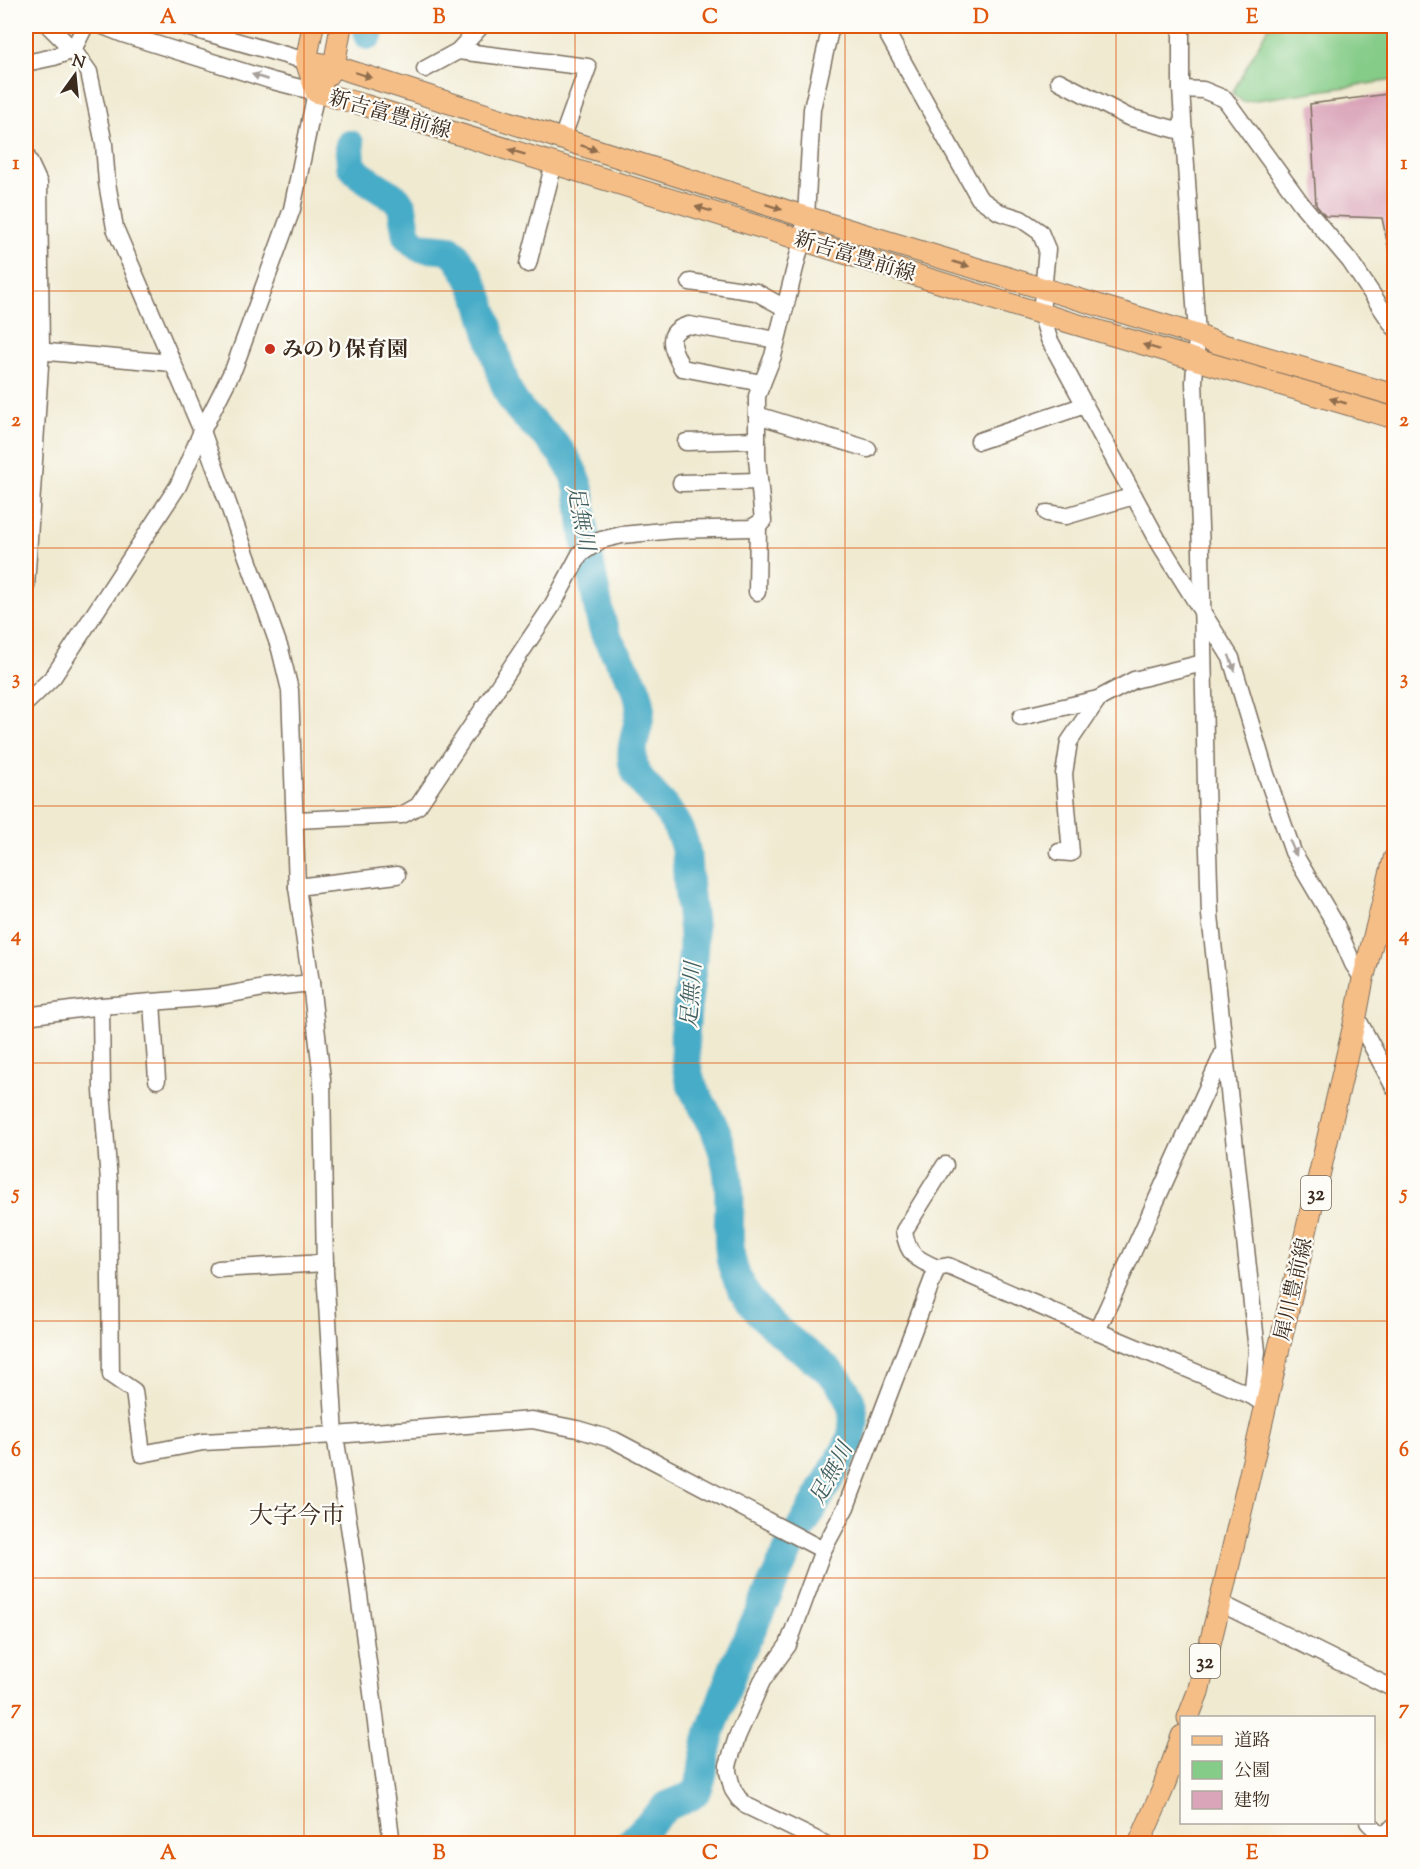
<svg xmlns="http://www.w3.org/2000/svg" width="1420" height="1869" viewBox="0 0 1420 1869" font-family="'Sorts Mill Goudy','Noto Serif JP',serif">
  <style>
    .green { fill: #85cc88; stroke: #607b53; stroke-width: 1.5 }
    .lines { fill: none; stroke-linecap: round; stroke-linejoin: round }
    .river { stroke: #47acc7; stroke-width: 30 }
    .building { fill: #daa5b9 }
    .minor-casing { stroke: #7a6d5d; stroke-width: 19 }
    .major-casing { stroke: #7a6d5d; stroke-width: 23 }
    .minor { stroke: #fff; stroke-width: 16 }
    .major { stroke: #f6be87; stroke-width: 21 }
    .oneway { fill: #8f6d4d }
    .oneway2 { fill: #a79f9a }
    .grid { fill: none; stroke: #df570d; stroke-width: 1.5; stroke-opacity: 0.55 }
    .poi-dot { fill: #c8321e; stroke: #fdfcf7; stroke-width: 2 }
    .labels { text-anchor: middle; stroke-width: 4.5; stroke-linejoin: round; paint-order: stroke }
    .shield { fill: #fdfcf7; stroke: #75695f; stroke-width: 1.5 }
    .shield-label { font-size: 20px; font-weight: bold; fill: #3b2a1e }
    .street-label { font-size: 21px; fill: #3b2a1e; stroke: #fdfcf7 }
    .poi-label { font-size: 21px; font-weight: bold; fill: #3b2a1e; stroke: #fdfcf7; text-anchor: start }
    .water-label { font-size: 22px; font-style: italic; fill: #405e62; stroke: #fdfcf7 }
    .quarter-label { font-size: 24px; fill: #3b2a1e; stroke: #fdfcf7 }
    .neatline { fill: none; stroke: #df570d; stroke-width: 2 }
    .grid-label { font-size: 20px; text-anchor: middle; font-weight: bold; fill: #df570d }
  </style>
  <rect width="100%" height="100%" fill="#fdfcf7"/>
  <filter id="ink" filterUnits="userSpaceOnUse"><feTurbulence type="fractalNoise" baseFrequency=".0167" numOctaves="2"/><feDisplacementMap in="SourceGraphic" scale="12" xChannelSelector="R" yChannelSelector="G"/><feConvolveMatrix kernelMatrix="1 2 1 2 8 2 1 2 1" color-interpolation-filters="sRGB"/></filter>
  <filter id="wash" filterUnits="userSpaceOnUse"><feTurbulence type="fractalNoise" baseFrequency=".008" numOctaves="4" result="noise"/><feDisplacementMap in="SourceGraphic" scale="24" xChannelSelector="R" yChannelSelector="G"/><feGaussianBlur stdDeviation="1.35" result="paint"/><feColorMatrix in="noise" values="0 0 0 0 0 0 0 0 0 0 0 0 0 0 0 0 0 1.4 0 .05"/><feComposite in="paint" operator="in"/></filter>
  <g filter="url(#wash)">
    <rect width="100%" height="100%" fill="#f0ead1"/>
    <polygon class="green" points="1269,26 1394,26 1394,80 1243,102 1232,93"/>
    <g class="lines">
      <g class="river">
        <polyline points="368,35 370,26"/>
        <path d="M350,145l1,20 9,10 37,24 5,8 5,29 12,11 31,3c36,36 38,94 57,139 9,23 31,37 47,55 9,10 16,21 21,33 7,17 7,35 9,52 2,18 6,35 9,52 4,17 6,36 12,52 10,24 31,44 35,71 2,19 -11,39 -7,59 4,17 19,30 30,42 10,13 21,32 23,48 2,13 1,26 3,39 2,20 6,40 4,59 -2,41 -15,85 -4,125 3,14 11,24 17,36 10,17 17,36 21,55 9,50 -12,87 23,134 15,20 34,35 54,50 32,24 60,46 46,91l-62,109 -54,116 -24,66 -6,27 -2,16 -5,14 -6,6 -24,10 -38,38"/>
      </g>
    </g>
    <g id="blocks">
      <polygon class="building" points="1395,93 1395,251 1389,251 1382,218 1325,216 1316,205 1310,104"/>
    </g>
  </g>
  <g filter="url(#ink)">
    <use href="#blocks" fill-opacity="0" stroke="#7a6d5d" stroke-width="1.5"/>
    <g class="lines">
      <defs>
        <g id="minor">
          <polyline points="49,26 73,50 89,72 104,144 107,183 115,228 202,431 280,649 290,690 297,887 311,983 322,1079 325,1271 335,1435 356,1572 392,1844"/>
          <polyline points="183,26 306,61"/>
          <polyline points="883,26 979,198 999,212 1021,219 1040,232 1047,249 1041,313 1049,339 1160,544 1231,658 1266,774 1293,852 1336,925 1353,964 1363,979"/>
          <polyline points="1181,26 1181,89 1197,335 1194,382 1201,551 1206,786 1210,915 1257,1351 1252,1396"/>
          <polyline points="458,51 588,67 562,139"/>
          <polyline points="26,63 54,57 73,50 85,26"/>
          <polyline points="425,69 458,51 481,26"/>
          <polyline points="1059,81 1128,117 1185,132"/>
          <polyline points="1181,89 1203,90 1225,99 1303,206 1350,261 1394,327"/>
          <polyline points="26,155 39,183 41,350 26,586"/>
          <polyline points="528,264 554,163"/>
          <polyline points="690,282 756,292 785,308"/>
          <polyline points="26,350 172,363"/>
          <path d="M762,383l-80,-15c-9,-18 -20,-36 7,-43l88,15"/>
          <polyline points="757,415 868,449"/>
          <polyline points="979,441 1085,405"/>
          <polyline points="686,442 757,440"/>
          <polyline points="681,483 759,481"/>
          <polyline points="1047,513 1066,516 1134,496"/>
          <polyline points="757,592 758,524"/>
          <polyline points="26,703 53,677 178,486 202,431 234,368 292,209 316,92 273,81 123,34 103,26"/>
          <polyline points="1021,717 1098,699 1134,680 1203,663"/>
          <polyline points="296,820 402,815 418,806 552,606 580,554 601,540 622,535 674,530 751,528 763,521 757,458 757,396 773,356 802,240 806,217 812,109 831,26"/>
          <polyline points="1059,852 1071,853 1064,774 1069,742 1098,699"/>
          <polyline points="297,887 397,875"/>
          <polyline points="152,1002 157,1080"/>
          <polyline points="101,1006 102,1091 109,1181 111,1375 134,1391 142,1454 203,1442 335,1435 532,1420 577,1429 614,1440 823,1550"/>
          <polyline points="26,1016 101,1006 215,997 264,988 311,983"/>
          <polyline points="1356,1016 1394,1087"/>
          <path d="M937,1268c-22,-10 -29,-13 -33,-37l41,-66"/>
          <polyline points="218,1269 325,1263"/>
          <polyline points="1097,1331 1224,1051"/>
          <polyline points="1220,1603 1394,1689"/>
          <polyline points="1368,1822 1383,1837 1394,1826"/>
          <polyline points="825,1844 747,1806 739,1799 733,1790 728,1772 728,1765 737,1737 762,1681 788,1645 823,1550 846,1507 937,1268 948,1266 1097,1331 1252,1396 1261,1402"/>
        </g>
        <g id="major">
          <polyline points="313,26 306,61 316,92"/>
          <polyline points="306,61 334,66 806,217 1197,335 1217,343 1394,395"/>
          <polyline points="327,76 334,66 341,26"/>
          <polyline points="316,92 364,105 1065,321 1394,418"/>
          <polyline points="1188,1718 1198,1692 1220,1603 1356,1016 1363,979 1394,859"/>
          <polyline points="1139,1844 1162,1791 1182,1736"/>
        </g>
      </defs>
      <use href="#minor" class="minor-casing"/>
      <use href="#major" class="major-casing"/>
      <use href="#minor" class="minor"/>
      <use href="#major" class="major"/>
    </g>
    <defs><path id="oneway-solid" d="M-6-.8H1V-3.2L6.5 0L1 3.2V.8H-6Z" transform="scale(1.5)"/></defs>
    <g class="oneway">
      <use href="#oneway-solid" transform="translate(363 75) rotate(18)"/>
      <use href="#oneway-solid" transform="translate(589 148) rotate(18)"/>
      <use href="#oneway-solid" transform="translate(517 152) rotate(-163)"/>
      <use href="#oneway-solid" transform="translate(774 207) rotate(18)"/>
      <use href="#oneway-solid" transform="translate(704 209) rotate(-163)"/>
      <use href="#oneway-solid" transform="translate(961 264) rotate(17)"/>
      <use href="#oneway-solid" transform="translate(1151 347) rotate(-163)"/>
      <use href="#oneway-solid" transform="translate(1338 401) rotate(-164)"/>
    </g>
    <g class="oneway2">
      <use href="#oneway-solid" transform="translate(260 77) rotate(-162)"/>
      <use href="#oneway-solid" transform="translate(1232 663) rotate(69)"/>
      <use href="#oneway-solid" transform="translate(1293 848) rotate(66)"/>
    </g>
  </g>
  <path class="grid" d="M304,26v1818M575,26v1818M845,26v1818M1116,26v1818M26,291h1368M26,548h1368M26,806h1368M26,1063h1368M26,1321h1368M26,1578h1368"/>
  <circle class="poi-dot" cx="270" cy="349" r="6"/>
  <g class="labels">
    <g class="shield">
      <rect x="1301" y="1176" width="30" height="34" rx="4.5"/>
      <rect x="1190" y="1644" width="30" height="34" rx="4.5"/>
    </g>
    <g class="shield-label">
      <text x="1316" y="1200">32</text>
      <text x="1205" y="1668">32</text>
    </g>
    <g class="street-label">
      <text transform="translate(390 114) rotate(16)" y="7">新吉富豊前線</text>
      <text transform="translate(855 256) rotate(17)" y="7">新吉富豊前線</text>
      <text transform="translate(1293 1289) rotate(-77)" y="7">犀川豊前線</text>
    </g>
    <g class="poi-label">
      <text x="282" y="356">みのり保育園</text>
    </g>
    <g class="water-label">
      <text transform="translate(582 518) rotate(79)" y="8">足無川</text>
      <text transform="translate(690 995) rotate(-86)" y="8">足無川</text>
      <text transform="translate(830 1473) rotate(-62)" y="8">足無川</text>
    </g>
    <g class="quarter-label">
      <text x="297" y="1523">大字今市</text>
    </g>
  </g>
  <rect width="1420" height="1869" fill="none" stroke="#fdfcf7" stroke-width="66"/>
  <rect x="1180" y="1716" width="195" height="108" fill="#fdfcf7" stroke="#afa8a0" stroke-width="1.5"/>
  <rect x="1192" y="1736" width="30" height="9" fill="#f6be87" stroke="#afa8a0" stroke-width="1.5"/>
  <text x="1234" y="1746" font-size="18" fill="#3b2a1e">道路</text>
  <rect x="1192" y="1761" width="30" height="18" fill="#85cc88" stroke="#afa8a0" stroke-width="1.5"/>
  <text x="1234" y="1776" font-size="18" fill="#3b2a1e">公園</text>
  <rect x="1192" y="1791" width="30" height="18" fill="#daa5b9" stroke="#afa8a0" stroke-width="1.5"/>
  <text x="1234" y="1806" font-size="18" fill="#3b2a1e">建物</text>
  <g transform="translate(75 75) rotate(15)" stroke="#fdfcf7" stroke-width="4.5" paint-order="stroke">
  <path d="M0-4.5L10 22L0 15L-10 22Z" fill="#3b2a1e"/>
  <text y="-9" font-size="16" font-weight="bold" text-anchor="middle" fill="#3b2a1e">N</text>
  </g>
  <rect x="33" y="33" width="1354" height="1803" class="neatline"/>
  <g class="grid-label">
    <text x="168" y="23">A</text>
    <text x="439" y="23">B</text>
    <text x="710" y="23">C</text>
    <text x="981" y="23">D</text>
    <text x="1252" y="23">E</text>
    <text x="16" y="169">1</text>
    <text x="1404" y="169">1</text>
    <text x="16" y="426">2</text>
    <text x="1404" y="426">2</text>
    <text x="16" y="684">3</text>
    <text x="1404" y="684">3</text>
    <text x="16" y="941">4</text>
    <text x="1404" y="941">4</text>
    <text x="16" y="1199">5</text>
    <text x="1404" y="1199">5</text>
    <text x="16" y="1456">6</text>
    <text x="1404" y="1456">6</text>
    <text x="16" y="1714">7</text>
    <text x="1404" y="1714">7</text>
    <text x="168" y="1859">A</text>
    <text x="439" y="1859">B</text>
    <text x="710" y="1859">C</text>
    <text x="981" y="1859">D</text>
    <text x="1252" y="1859">E</text>
  </g>
</svg>
